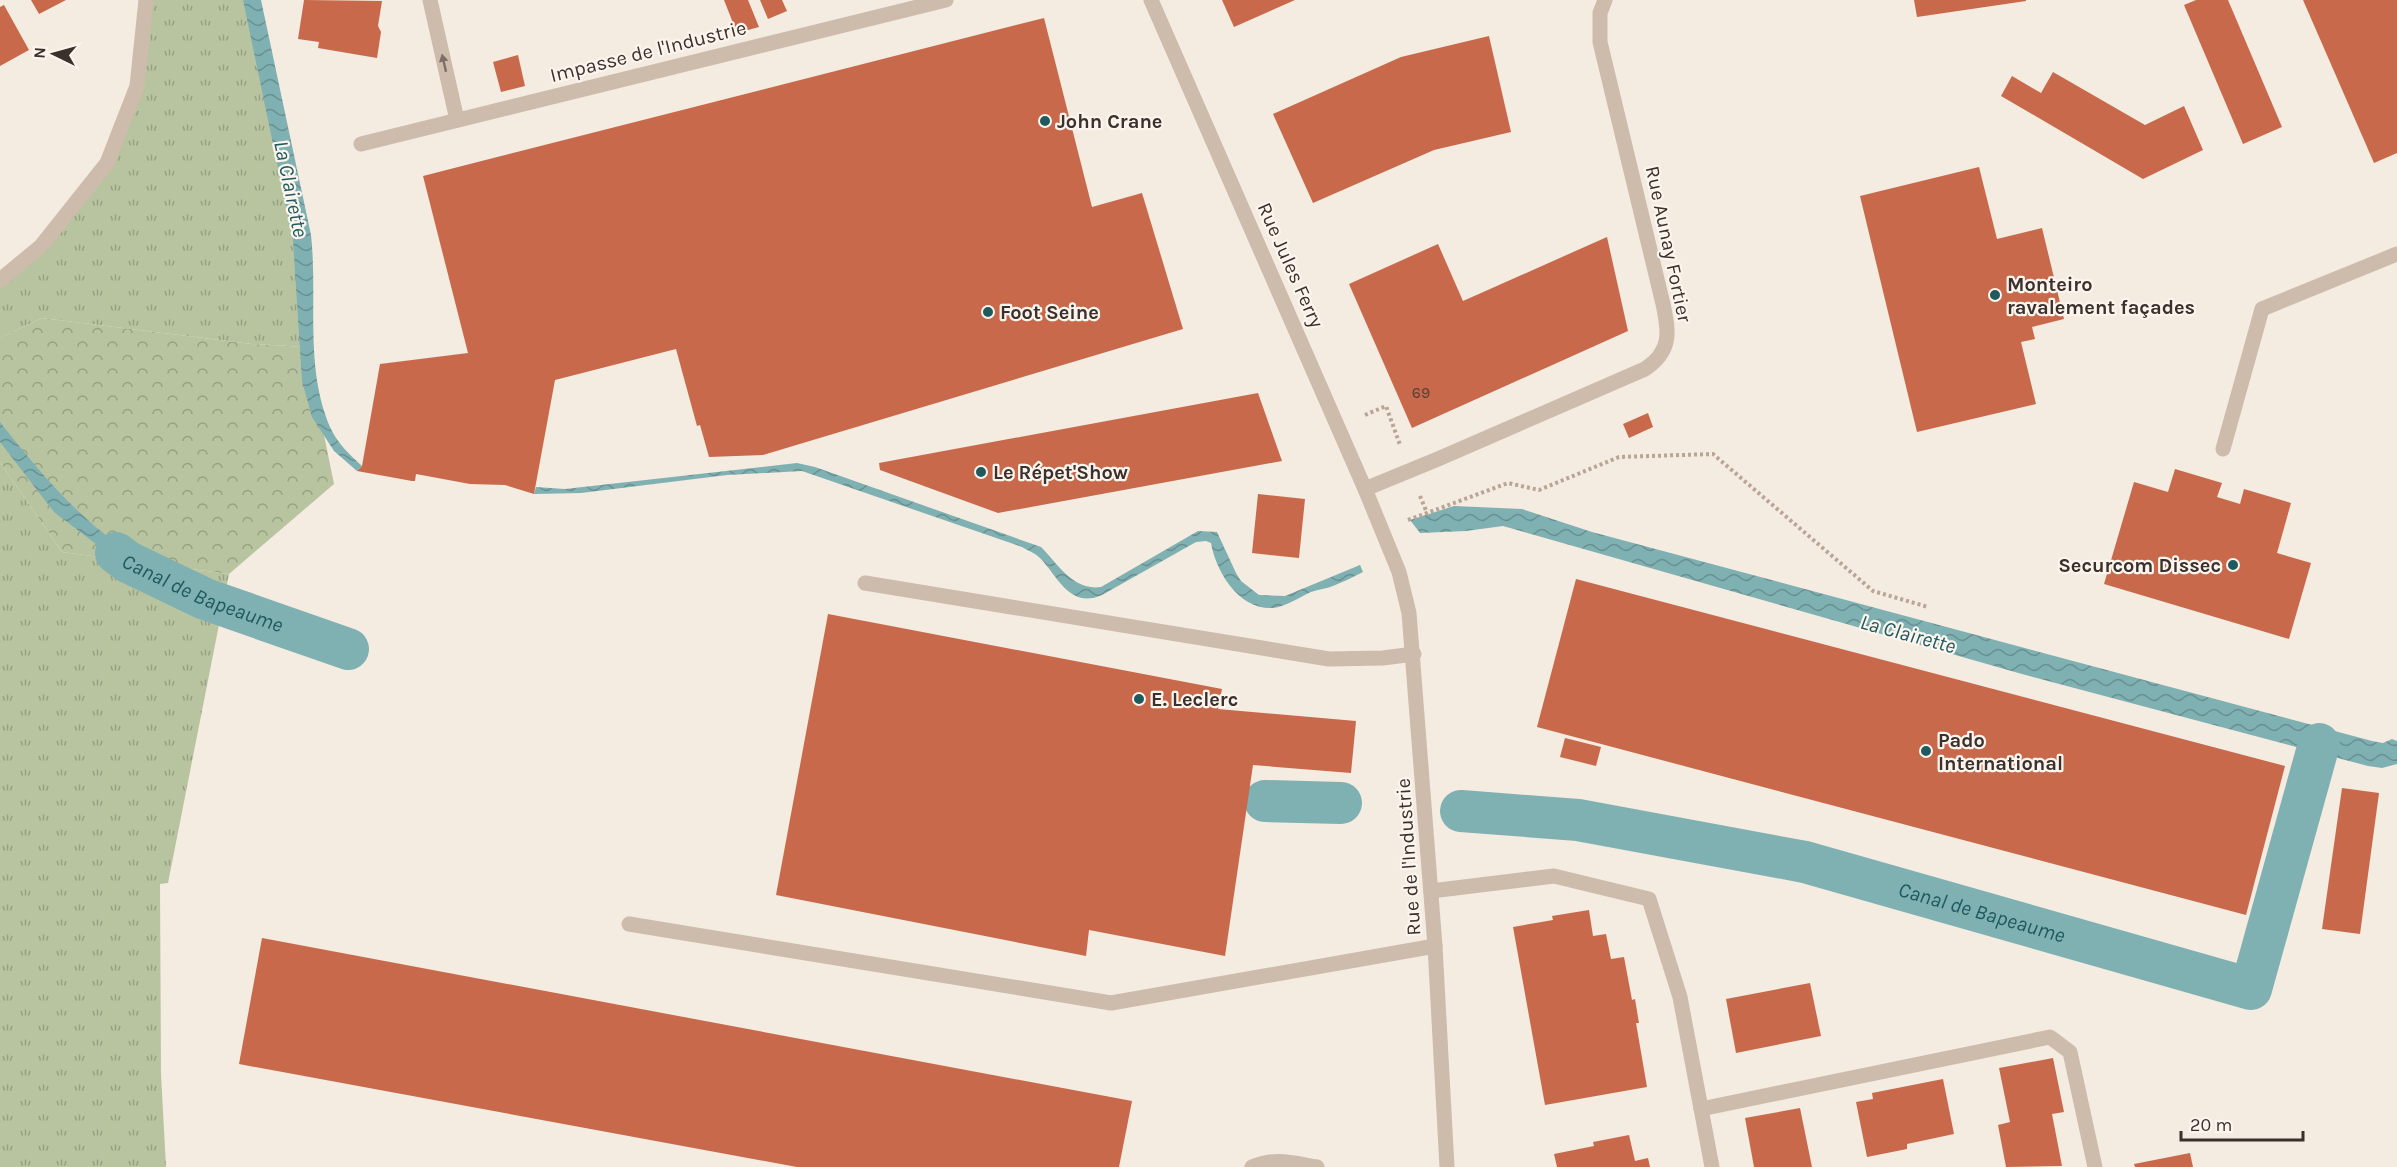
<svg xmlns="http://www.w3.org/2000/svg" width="2397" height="1167" viewBox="0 0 2397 1167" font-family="Karla,sans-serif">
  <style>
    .grass { fill: url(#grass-tufts) }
    .forest { fill: url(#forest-crowns) }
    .water { fill: url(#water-waves) }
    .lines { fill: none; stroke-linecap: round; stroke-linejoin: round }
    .canal { stroke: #7fb0b2; stroke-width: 42 }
    .building { fill: #c8694b }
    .path { stroke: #b9a596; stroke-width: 4; stroke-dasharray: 3 3; stroke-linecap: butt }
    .lane { stroke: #cdbbac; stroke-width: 15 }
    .street { stroke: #cdbbac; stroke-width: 15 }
    .oneway { fill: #7d6f65 }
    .poi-dot { fill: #1f5a5e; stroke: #fbf5ee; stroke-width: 2 }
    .labels { text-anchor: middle; stroke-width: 4.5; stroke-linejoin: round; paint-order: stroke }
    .number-label { font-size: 16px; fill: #5e3e33 }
    .street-label { font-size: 20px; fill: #3b302b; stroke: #fbf5ee }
    .poi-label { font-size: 20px; font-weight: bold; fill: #3b302b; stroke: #fbf5ee; text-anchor: start }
    .water-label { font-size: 21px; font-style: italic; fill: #1f5a5e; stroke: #fbf5ee }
  </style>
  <defs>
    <pattern id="grass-tufts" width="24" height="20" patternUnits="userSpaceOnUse" patternTransform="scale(1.5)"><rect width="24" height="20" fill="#b8c4a0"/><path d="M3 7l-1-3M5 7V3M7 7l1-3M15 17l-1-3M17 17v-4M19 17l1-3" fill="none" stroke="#97a083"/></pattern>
    <pattern id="forest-crowns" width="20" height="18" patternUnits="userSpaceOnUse" patternTransform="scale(1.5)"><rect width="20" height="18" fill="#b8c4a0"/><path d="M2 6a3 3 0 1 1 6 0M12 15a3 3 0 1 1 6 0" fill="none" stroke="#97a083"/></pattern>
    <pattern id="water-waves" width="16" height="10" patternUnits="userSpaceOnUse" patternTransform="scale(1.5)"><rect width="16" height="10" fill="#7fb0b2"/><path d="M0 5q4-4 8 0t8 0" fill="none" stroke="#699091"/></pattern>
  </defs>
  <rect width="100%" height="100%" fill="#f4ebe1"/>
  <g class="grass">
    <polygon points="146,0 249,0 283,148 306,347 252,344 42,318 0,338 0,280 107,163 137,86"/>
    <polygon points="0,462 62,552 229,574 168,883 160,884 161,1074 166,1167 0,1167"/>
  </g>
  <polygon class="forest" points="42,318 252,344 306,347 334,484 229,574 62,552 0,462 0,338"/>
  <g class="water">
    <path d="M243,0h18l50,235c7,63 -7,132 19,192 7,16 20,28 32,39l-5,5 -23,-20 -22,-34 -10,-36 -9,-141z"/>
    <path d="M0,422c47,60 101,124 173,153l-10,13 -33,-18 -76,-58 -54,-70z"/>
    <path d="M797,463l18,4 226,80c17,17 32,44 60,40l97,-56 19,1 19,41 5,8 18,14 26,1 75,-31 3,7c-10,5 -20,10 -30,14 -7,3 -14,3 -22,6 -11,5 -26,15 -38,16 -34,2 -57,-36 -62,-65l-5,-2 -10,1 -94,53c-31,14 -44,-17 -60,-35 -5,-6 -13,-9 -20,-13l-220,-76 -75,4 -146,18 -47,1 2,-7 29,2z"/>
    <polygon points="1454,506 1522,509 1592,532 2372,741 2383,743 2392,739 2397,741 2397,764 2382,768 2368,766 2022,674 1503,526 1466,531 1420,533 1410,520"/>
  </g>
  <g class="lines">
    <g class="canal">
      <path id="s1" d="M116,553l12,9 77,37 143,50"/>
      <polyline points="1265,801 1341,803"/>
      <path id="s2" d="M1461,811l117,9 227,42 446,127 68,-245"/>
    </g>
  </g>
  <g class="building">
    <polygon points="31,0 66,0 39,14"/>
    <polygon points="304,0 382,1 378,26 381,32 377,58 318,48 319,42 298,39"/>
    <polygon points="724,0 748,0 759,27 737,33"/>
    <polygon points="760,0 782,0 787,11 768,19"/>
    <polygon points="1222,0 1295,0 1234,27"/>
    <polygon points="1914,0 2026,0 2026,1 1917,17"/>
    <polygon points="2196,0 2228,0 2282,127 2243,144 2184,5"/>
    <polygon points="2303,0 2397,0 2397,153 2374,163"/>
    <polygon points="4,5 29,50 0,66 0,7"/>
    <polygon points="1044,18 1092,207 1142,193 1183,329 763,455 709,457 700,425 697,426 676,349 555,380 534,494 505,485 470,484 416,474 415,481 412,481 357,471 362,466 380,364 468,353 423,176"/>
    <polygon points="1489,36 1511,132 1434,150 1313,203 1273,114 1401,57"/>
    <polygon points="518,55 525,86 501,92 493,62"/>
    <polygon points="2053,72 2145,125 2184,106 2203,150 2143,179 2001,96 2012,76 2041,93"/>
    <polygon points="1979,167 1997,239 2042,228 2064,319 2032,327 2035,339 2021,342 2036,404 1917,432 1860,196"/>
    <polygon points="1607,237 1628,331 1412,428 1349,284 1438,244 1463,301"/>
    <polygon points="1258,393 1282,461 998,513 880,470 879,463"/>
    <polygon points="1648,413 1653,427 1629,438 1623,424"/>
    <polygon points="2175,469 2222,483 2217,497 2240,504 2244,489 2291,503 2277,553 2311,563 2289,639 2104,584 2134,482 2168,492"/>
    <polygon points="1258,494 1305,499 1299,558 1252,553"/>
    <polygon points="1576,579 2285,766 2246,915 1537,727"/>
    <polygon points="828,614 1222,689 1218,709 1356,721 1351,773 1253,765 1225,956 1089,930 1086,956 776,895"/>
    <polygon points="1565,738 1601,747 1596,766 1560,757"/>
    <polygon points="2342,788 2379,793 2360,934 2322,929"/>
    <polygon points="1589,910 1593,936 1606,934 1611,959 1624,957 1632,1000 1635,999 1639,1023 1636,1023 1647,1087 1545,1105 1513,927 1553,920 1552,916"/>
    <polygon points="262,938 1132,1101 1119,1167 797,1167 239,1064"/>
    <polygon points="1810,983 1821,1036 1736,1053 1726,999"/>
    <polygon points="2053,1058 2064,1112 2052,1114 2062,1166 2006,1167 1998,1125 2010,1122 1999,1068"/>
    <polygon points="1943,1079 1954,1134 1907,1144 1907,1149 1867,1157 1856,1102 1873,1099 1872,1093"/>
    <polygon points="1800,1108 1812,1167 1754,1167 1745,1118"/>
    <polygon points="1629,1135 1635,1161 1648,1158 1650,1167 1557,1167 1554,1154 1594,1146 1593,1142"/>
    <polygon points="2190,1153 2193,1167 2135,1167 2134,1164"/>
  </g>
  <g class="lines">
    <g class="path">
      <polyline points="1365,415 1386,406 1400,445"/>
      <polyline points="1420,496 1427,513"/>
      <polyline points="1408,520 1508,483 1539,490 1619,457 1713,454 1873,591 1928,607"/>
    </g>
    <g class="lane">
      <polyline points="361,144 946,0"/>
      <polyline points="2223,449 2262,309"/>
      <polyline points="865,583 1329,659 1383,658 1414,654"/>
      <polyline points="629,924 1111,1003 1435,946"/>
      <path d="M1252,1167c23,-10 41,-4 65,0"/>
    </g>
    <g class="street">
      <polyline points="430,0 457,120"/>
      <polyline points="1151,0 1365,489 1399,572 1409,613 1435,946 1447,1167"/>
      <polyline points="0,280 41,246 107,163 137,86 146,0"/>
      <polyline points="2262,309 2397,254"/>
      <path d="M1365,489l73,-30 207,-90c27,-18 24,-37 18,-65l-63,-262v-29l5,-13"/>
      <polyline points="1431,891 1554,876 1649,899 1680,997 1712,1167"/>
      <polyline points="1701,1109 2050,1037 2070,1052 2095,1167"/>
    </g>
  </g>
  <defs><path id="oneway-solid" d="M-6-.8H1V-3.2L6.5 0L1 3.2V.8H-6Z" transform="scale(1.5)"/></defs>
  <use class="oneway" href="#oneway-solid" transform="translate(444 63) rotate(-103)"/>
  <g class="poi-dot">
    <circle cx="1045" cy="121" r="6"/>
    <circle cx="1995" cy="295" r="6"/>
    <circle cx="988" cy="312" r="6"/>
    <circle cx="981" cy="472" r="6"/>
    <circle cx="2233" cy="565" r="6"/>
    <circle cx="1139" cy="699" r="6"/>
    <circle cx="1926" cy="751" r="6"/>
  </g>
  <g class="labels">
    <g class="number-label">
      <text x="1421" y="398">69</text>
    </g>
    <g class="street-label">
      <text transform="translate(648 51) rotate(-14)" y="7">Impasse de l'Industrie</text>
      <text transform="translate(1669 244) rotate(78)" y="7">Rue Aunay Fortier</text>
      <text transform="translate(1291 265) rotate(66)" y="7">Rue Jules Ferry</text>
      <text transform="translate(1408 857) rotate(-94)" y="7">Rue de l'Industrie</text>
    </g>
    <g class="poi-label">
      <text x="1057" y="128">John Crane</text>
      <text x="2007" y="291">Monteiro<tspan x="2007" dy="23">ravalement façades</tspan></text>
      <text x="1000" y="319">Foot Seine</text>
      <text x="993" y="479">Le Répet'Show</text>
      <text x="2221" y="572" text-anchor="end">Securcom Dissec</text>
      <text x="1151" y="706">E. Leclerc</text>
      <text x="1938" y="747">Pado<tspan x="1938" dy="23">International</tspan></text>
    </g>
    <g class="water-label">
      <text transform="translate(291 189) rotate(78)" y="7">La Clairette</text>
      <text dy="7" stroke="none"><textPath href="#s1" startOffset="96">Canal de Bapeaume</textPath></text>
      <text transform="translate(1908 634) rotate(15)" y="7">La Clairette</text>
      <text dy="7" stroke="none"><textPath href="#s2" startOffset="532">Canal de Bapeaume</textPath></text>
    </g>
  </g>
  <g transform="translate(54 54) rotate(275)" stroke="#fbf5ee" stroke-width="4.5" paint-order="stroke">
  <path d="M0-4.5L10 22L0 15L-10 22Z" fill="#3b302b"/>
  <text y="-9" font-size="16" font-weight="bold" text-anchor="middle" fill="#3b302b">N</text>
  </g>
  <path d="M2181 1131v9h122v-9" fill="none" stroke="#3b302b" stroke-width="3"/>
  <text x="2190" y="1131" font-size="18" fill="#3b302b" stroke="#fbf5ee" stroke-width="4.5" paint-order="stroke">20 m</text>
</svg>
